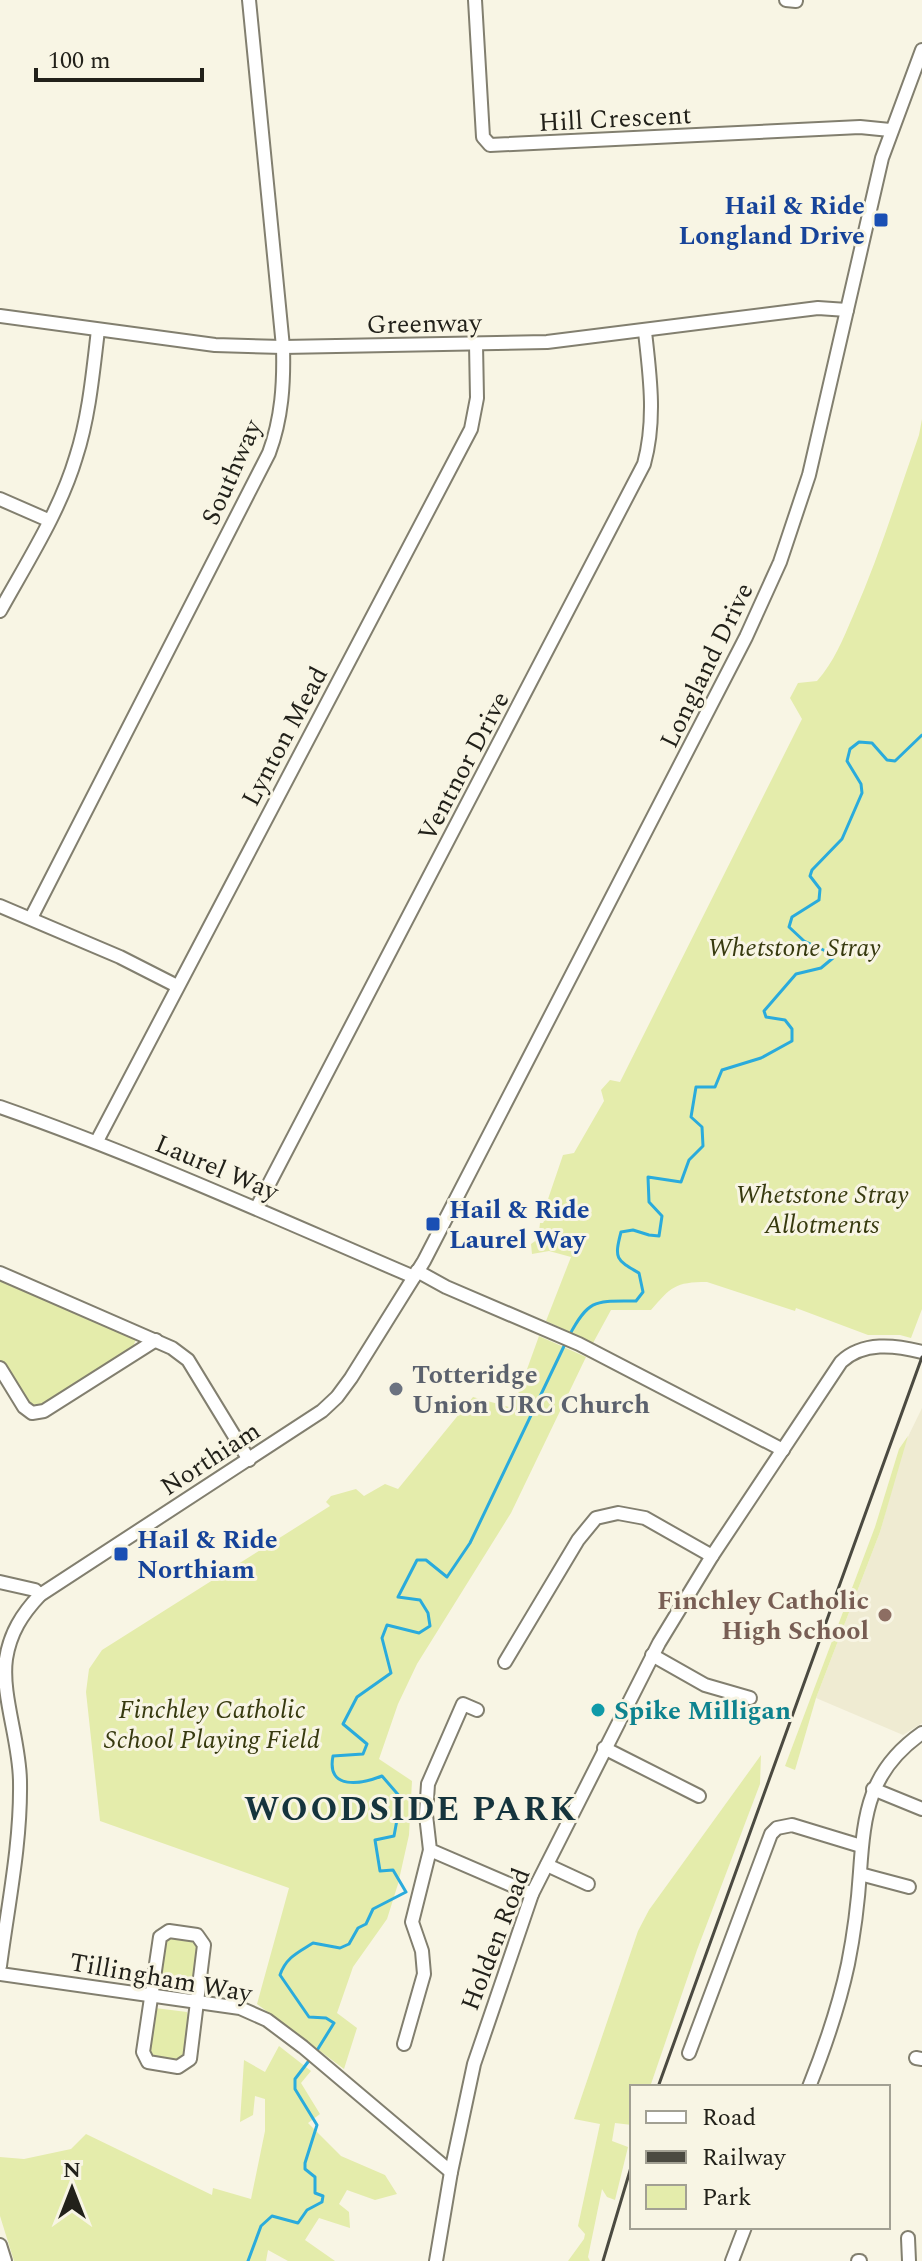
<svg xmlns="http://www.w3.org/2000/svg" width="922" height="2261" viewBox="0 0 922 2261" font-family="Spectral,serif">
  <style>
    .built { fill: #efebd2 }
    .green { fill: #e4ecab }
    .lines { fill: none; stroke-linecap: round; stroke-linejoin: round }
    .stream { stroke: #2aabdc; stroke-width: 3 }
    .minor-casing { stroke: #827f6f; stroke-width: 16 }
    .minor { stroke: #fff; stroke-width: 12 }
    .rail { stroke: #4b4a41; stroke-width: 3 }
    .transit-dot { fill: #1a4fb4; stroke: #f8f5e4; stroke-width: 3 }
    .worship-dot { fill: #6b7280; stroke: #f8f5e4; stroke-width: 3 }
    .education-dot { fill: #8d6e63; stroke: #f8f5e4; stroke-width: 3 }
    .culture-dot { fill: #0f9aa8; stroke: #f8f5e4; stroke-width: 3 }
    .labels { text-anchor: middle; stroke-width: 6; stroke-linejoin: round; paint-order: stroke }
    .street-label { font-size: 26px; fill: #22211a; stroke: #f8f5e4 }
    .transit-label { font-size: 26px; font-weight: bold; fill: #164399; stroke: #f8f5e4; text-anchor: start }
    .park-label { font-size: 26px; font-style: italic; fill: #373a0f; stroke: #f8f5e4 }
    .worship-label { font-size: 26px; font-weight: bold; fill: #5b616d; stroke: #f8f5e4; text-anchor: start }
    .education-label { font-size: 26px; font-weight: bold; fill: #785e54; stroke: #f8f5e4; text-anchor: end }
    .culture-label { font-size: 26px; font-weight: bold; fill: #0d838f; stroke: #f8f5e4; text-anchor: start }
    .district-label { font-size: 34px; font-weight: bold; letter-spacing: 2px; fill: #15343d; stroke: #f8f5e4 }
  </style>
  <rect width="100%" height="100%" fill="#f8f5e4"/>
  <polygon class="built" points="922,1408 922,1723 903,1735 816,1698 880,1532 904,1445"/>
  <g class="green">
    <path d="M922,419v890l-11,29 -11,-3h-32l-72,-27 -1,3 -88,-29c-32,0 -36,5 -56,28h-40l-18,33 -47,-22 25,-64 -22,-6 -17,3 -1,-10 7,-5 2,-16h3l8,-15 -4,-6 16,-47 11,-2 30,-52 -3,-11 9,-10 10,2 182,-363 -12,-21 8,-15 19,-2c17,-19 26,-42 36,-65 26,-59 45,-121 66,-181z"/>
    <polygon points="0,1277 135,1334 136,1339 133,1347 44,1406 35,1407 27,1404 0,1360"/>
    <polygon points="539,1336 586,1357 511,1513 417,1664 398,1704 379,1759 412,1781 409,1835 398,1884 387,1919 353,1967 337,2013 357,2028 344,2069 257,2004 289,1888 100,1821 86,1692 89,1669 102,1650 330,1506 326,1502 331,1496 356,1489 364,1496 385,1484 398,1489 473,1397 513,1408"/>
    <polygon points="908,1436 880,1532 816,1698 795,1770 785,1766 875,1527 899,1449"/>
    <polygon points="761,1755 760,1784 697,1950 650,2087 632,2087 632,2125 615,2123 612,2141 628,2147 615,2200 607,2197 602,2189 588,2257 590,2261 568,2261 584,2239 585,2234 578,2226 600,2124 574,2119 638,1931 649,1910"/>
    <polygon points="165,1936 198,1942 194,1984 191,1989 158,1984"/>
    <polygon points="155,2008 187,2012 189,2018 185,2054 183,2059 177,2063 148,2055"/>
    <polygon points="279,2046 311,2071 301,2083 320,2114 308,2123 341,2156 385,2175 397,2194 375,2200 347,2190 339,2204 349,2212 350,2228 319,2218 305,2240 335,2261 288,2261 268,2250 266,2261 14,2261 0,2216 0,2157 24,2159 71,2149 86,2134 212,2195 213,2188 251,2199 265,2131 265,2099 255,2096 253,2115 240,2122 244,2060 265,2072"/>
  </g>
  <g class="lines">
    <g class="stream">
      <path d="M569,1336c20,-38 27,-35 67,-35l7,-9 -4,-19c-23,-13 -25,-14 -18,-41l12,-2 16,5 10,1 3,-20 -13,-14 -1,-25 33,5 8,-22 14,-14 -1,-19 -11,-10 5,-30h19l7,-17 39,-12 31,-17v-12l-7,-9 -19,-3 -2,-6 32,-37 25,-6 12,-10 -3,-5 -26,-12 -15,-14 3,-10 27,-17 1,-11 -10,-13 2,-6 30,-31 20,-46 -1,-9 -14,-23 3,-12 9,-7 13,1 15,17 8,1 27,-26"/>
      <path d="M316,2052l18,-29 -8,-5 -17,-1 -29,-42c6,-18 19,-23 33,-32l27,5 9,-4 9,-16 8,-4 7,-15 33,-17 -13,-22 -13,1 -5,-31 19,-4 7,-38 -19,-22c-20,8 -56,15 -49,-20l30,-2 4,-10 -24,-20 14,-27 34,-24 -9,-35 5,-13 32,8 11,-7 -2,-13 -8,-13 -22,-3 19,-37h9l21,17 23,-34 96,-201"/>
      <polyline points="248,2261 261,2226 272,2216 298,2223 307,2210 322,2202 323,2196 315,2193 315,2177 305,2169 305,2163 317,2125 295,2089 295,2079 311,2058"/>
    </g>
    <defs>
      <g id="minor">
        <polyline points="475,0 483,137 490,145 860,127 890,130"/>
        <polyline points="786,0 796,1"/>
        <polyline points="0,316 215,345 283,347 547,342 818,308 847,310"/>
        <polyline points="0,499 48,520"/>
        <path d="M0,611c27,-49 60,-100 76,-154 13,-40 17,-85 22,-127"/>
        <polyline points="0,906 120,957 177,986"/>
        <path d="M31,918l238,-465c13,-35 15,-70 14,-106l-34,-347"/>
        <path d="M0,1107c143,50 276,111 414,170"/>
        <polyline points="97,1141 471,429 477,398 476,344"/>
        <path d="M257,1207l387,-743c12,-44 6,-88 1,-132"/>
        <polyline points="417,1271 446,1287 579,1344 783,1450"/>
        <polyline points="0,1273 172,1348 188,1360 249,1460"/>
        <polyline points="0,1368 24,1407 32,1413 44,1411 156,1340"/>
        <polyline points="0,1582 35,1590 40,1595"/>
        <polyline points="652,1655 705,1685 750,1698"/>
        <polyline points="505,1662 578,1540 596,1518 618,1513 645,1518 712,1556"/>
        <polyline points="477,1710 463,1704 428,1784 426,1815 430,1850 532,1894"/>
        <polyline points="604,1748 699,1796"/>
        <polyline points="873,1789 922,1809"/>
        <polyline points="547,1865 588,1884"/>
        <polyline points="860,1874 909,1887"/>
        <polygon points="169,1931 197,1935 204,1945 190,2059 178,2067 148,2062 143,2052 160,1937"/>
        <path d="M0,1966c8,-61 21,-123 20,-184 0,-40 -19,-87 -14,-123 4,-26 16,-45 34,-64l282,-184 15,-14 14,-19 73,-117 322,-624 34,-75 29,-87 73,-317 40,-108"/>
        <polyline points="0,1974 240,2008 267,2020 303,2047 451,2172"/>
        <polyline points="404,2044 424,1974 422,1951 412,1922 430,1850"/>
        <polyline points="689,2053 771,1834 777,1828 792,1825 861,1846"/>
        <polyline points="916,2058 922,2059"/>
        <path d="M809,2087c16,-40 30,-81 39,-123 6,-30 10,-61 12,-92 4,-59 9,-102 62,-139"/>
        <polyline points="908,2238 909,2261"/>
        <polyline points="0,2245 5,2261"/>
        <path d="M436,2261l15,-89 23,-108 58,-170 127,-251 53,-87 129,-194c22,-21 54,-17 81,-10"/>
        <polyline points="732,2261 745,2227"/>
        <polyline points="858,2261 860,2261"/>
      </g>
    </defs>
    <use href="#minor" class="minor-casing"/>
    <use href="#minor" class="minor"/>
    <g class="rail">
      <polyline points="658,2087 922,1357"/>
      <polyline points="603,2261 632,2164"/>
    </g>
  </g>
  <g class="transit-dot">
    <rect x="873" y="212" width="16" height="16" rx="4"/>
    <rect x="425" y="1216" width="16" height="16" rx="4"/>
    <rect x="113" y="1546" width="16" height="16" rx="4"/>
  </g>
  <circle class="worship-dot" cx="396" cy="1389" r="8"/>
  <circle class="education-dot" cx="885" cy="1615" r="8"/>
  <circle class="culture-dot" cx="598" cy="1710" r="8"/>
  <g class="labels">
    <g class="street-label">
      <text transform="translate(615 118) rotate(-3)" y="9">Hill Crescent</text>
      <text transform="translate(424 323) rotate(-1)" y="9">Greenway</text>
      <text transform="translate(231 472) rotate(-66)" y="9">Southway</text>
      <text transform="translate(706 665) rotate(-64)" y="9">Longland Drive</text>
      <text transform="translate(284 736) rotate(-62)" y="9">Lynton Mead</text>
      <text transform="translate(463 766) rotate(-62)" y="9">Ventnor Drive</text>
      <text transform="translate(217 1167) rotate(23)" y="9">Laurel Way</text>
      <text transform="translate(210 1458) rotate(-33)" y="9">Northiam</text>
      <text transform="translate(495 1939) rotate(-69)" y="9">Holden Road</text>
      <text transform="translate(161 1977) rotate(10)" y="9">Tillingham Way</text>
    </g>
    <g class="transit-label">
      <text x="865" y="214" text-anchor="end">Hail &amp; Ride<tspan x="865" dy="30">Longland Drive</tspan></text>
      <text x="449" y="1218">Hail &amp; Ride<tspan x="449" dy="30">Laurel Way</tspan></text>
      <text x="137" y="1548">Hail &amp; Ride<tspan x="137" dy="30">Northiam</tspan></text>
    </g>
    <g class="park-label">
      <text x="794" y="956">Whetstone Stray</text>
      <text x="822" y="1203">Whetstone Stray<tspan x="822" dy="30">Allotments</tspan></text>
      <text x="212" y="1718">Finchley Catholic<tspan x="212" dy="30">School Playing Field</tspan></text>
    </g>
    <g class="worship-label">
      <text x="412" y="1383">Totteridge<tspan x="412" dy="30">Union URC Church</tspan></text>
    </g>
    <g class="education-label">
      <text x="869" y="1609">Finchley Catholic<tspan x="869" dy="30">High School</tspan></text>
    </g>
    <g class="culture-label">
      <text x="614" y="1719">Spike Milligan</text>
    </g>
    <g class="district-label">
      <text x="411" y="1820">WOODSIDE PARK</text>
    </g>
  </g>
  <rect x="630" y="2085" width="260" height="144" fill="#f8f5e4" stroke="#a2a093" stroke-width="2"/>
  <rect x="646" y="2111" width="40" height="12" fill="#ffffff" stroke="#a2a093" stroke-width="2"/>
  <text x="702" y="2125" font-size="24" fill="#22211a">Road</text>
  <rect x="646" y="2151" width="40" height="12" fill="#4b4a41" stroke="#a2a093" stroke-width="2"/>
  <text x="702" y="2165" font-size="24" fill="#22211a">Railway</text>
  <rect x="646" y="2185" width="40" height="24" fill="#e4ecab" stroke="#a2a093" stroke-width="2"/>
  <text x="702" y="2205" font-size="24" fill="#22211a">Park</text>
  <g transform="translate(72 2189)" stroke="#f8f5e4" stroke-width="6" paint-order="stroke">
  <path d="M0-6L14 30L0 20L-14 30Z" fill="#22211a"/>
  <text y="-12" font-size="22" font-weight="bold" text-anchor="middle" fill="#22211a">N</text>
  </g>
  <path d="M36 68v12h166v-12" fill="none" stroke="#22211a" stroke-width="4"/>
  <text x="48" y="68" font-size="24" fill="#22211a" stroke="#f8f5e4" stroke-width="6" paint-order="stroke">100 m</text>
</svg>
